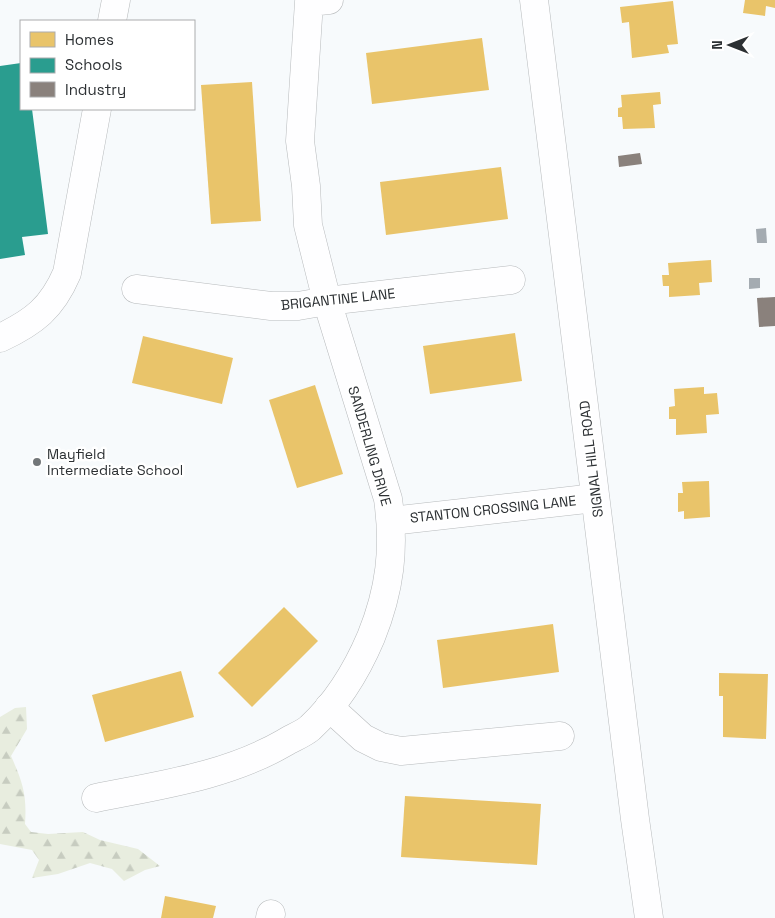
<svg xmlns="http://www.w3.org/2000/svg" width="775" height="918" viewBox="0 0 775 918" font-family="'Space Grotesk',sans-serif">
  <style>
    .forest { fill: url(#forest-firs) }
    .homes { fill: #e9c46a }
    .schools { fill: #2a9d8f }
    .industry { fill: #8a817c }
    .building { fill: #a4abb1 }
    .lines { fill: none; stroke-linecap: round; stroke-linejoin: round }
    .minor-casing { stroke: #b7babc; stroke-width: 29 }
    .major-casing { stroke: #b7babc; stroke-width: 29 }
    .minor { stroke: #fefeff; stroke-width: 28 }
    .major { stroke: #fefeff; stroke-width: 28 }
    .poi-dot { fill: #737779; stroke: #fff; stroke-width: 2 }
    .labels { text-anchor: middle; stroke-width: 5; stroke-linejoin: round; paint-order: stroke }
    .street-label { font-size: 14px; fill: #2c3033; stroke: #fff }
    .poi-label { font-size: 14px; fill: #2c3033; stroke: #fff; text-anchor: start }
  </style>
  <defs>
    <pattern id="forest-firs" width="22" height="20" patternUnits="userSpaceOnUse" patternTransform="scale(1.25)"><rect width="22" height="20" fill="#e8eddf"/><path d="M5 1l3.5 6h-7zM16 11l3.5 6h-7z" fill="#c7ccc0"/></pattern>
  </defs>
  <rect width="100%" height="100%" fill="#f7fafc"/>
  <path class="forest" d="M26,707l1,22 -16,27c12,27 16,39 14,68l6,8 17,2 35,-2 17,8 38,9 22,17 -15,4 -21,11 -12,-12 -22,-6 -32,11 -26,4 7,-18 -7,-10 -32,-6v-127l15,-9z"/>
  <g class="homes">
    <polygon points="745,0 775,0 775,8 766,6 765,16 743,13"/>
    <polygon points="673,1 678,44 667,45 669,53 632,58 629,22 622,23 620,7"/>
    <polygon points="482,38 489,90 372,104 366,53"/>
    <polygon points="252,82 261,221 211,224 201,85"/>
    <polygon points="660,92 661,104 653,105 655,128 623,129 622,117 618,117 618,108 622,107 621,95"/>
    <polygon points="501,167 508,219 386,235 380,182"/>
    <polygon points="711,260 712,282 699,283 700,295 669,297 669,286 663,286 662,275 669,275 668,263"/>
    <polygon points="515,333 522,381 430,394 423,346"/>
    <polygon points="143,336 233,358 222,404 132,383"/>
    <polygon points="315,385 343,474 297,488 269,400"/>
    <polygon points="704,387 704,394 717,393 719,414 706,415 707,433 676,435 676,419 669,419 669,407 675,406 674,389"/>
    <polygon points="709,481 710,517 684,519 684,511 678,512 678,493 683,493 682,482"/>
    <polygon points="284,607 318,641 252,707 218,673"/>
    <polygon points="553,624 559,672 443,688 437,640"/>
    <polygon points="181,671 194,717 105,742 92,695"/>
    <polygon points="719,673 768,674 766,739 723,737 723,696 719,696"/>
    <polygon points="405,796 541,804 537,865 401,857"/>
    <polygon points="165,896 216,906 213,918 161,918"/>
  </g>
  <polygon class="schools" points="21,63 21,109 32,109 48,234 22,237 25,255 0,259 0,66"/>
  <g class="industry">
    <polygon points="640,153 642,164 619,167 618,156"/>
    <polygon points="775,297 775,326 759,327 757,298"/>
  </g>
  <g class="building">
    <polygon points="766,228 767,243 757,243 756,229"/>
    <polygon points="749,278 760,278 760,288 749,289"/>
  </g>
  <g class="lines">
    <defs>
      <g id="minor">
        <polyline points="112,21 116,0"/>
        <polyline points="136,289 271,306 298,306 327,301 511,280"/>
        <path d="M0,338c34,-16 52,-30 67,-65l30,-164"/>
        <polyline points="391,521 595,498"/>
        <polyline points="329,707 363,738 381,747 401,751 560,736"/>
        <path d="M96,798c64,-13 131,-22 188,-55 8,-5 19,-9 26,-15 27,-25 47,-58 61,-91 19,-47 24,-88 17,-138l-61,-198 -19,-76 -2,-39 -6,-45 9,-139 20,-2"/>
        <polyline points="270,918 271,914"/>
      </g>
      <polyline id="major" points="534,0 635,819 649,918"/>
    </defs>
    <use href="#minor" class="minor-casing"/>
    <use href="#major" class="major-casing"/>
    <use href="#minor" class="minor"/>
    <use href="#major" class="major"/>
  </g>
  <circle class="poi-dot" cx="37" cy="462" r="5"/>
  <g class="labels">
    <g class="street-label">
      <text transform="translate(338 299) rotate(-6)" y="5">BRIGANTINE LANE</text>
      <text transform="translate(370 446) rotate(74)" y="5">SANDERLING DRIVE</text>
      <text transform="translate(591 459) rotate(-97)" y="5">SIGNAL HILL ROAD</text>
      <text transform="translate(493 509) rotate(-6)" y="5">STANTON CROSSING LANE</text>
    </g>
    <g class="poi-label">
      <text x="47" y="459">Mayfield<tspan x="47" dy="16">Intermediate School</tspan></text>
    </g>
  </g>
  <rect x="20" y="20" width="175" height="90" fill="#ffffff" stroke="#abacad"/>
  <rect x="30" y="32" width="25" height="15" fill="#e9c46a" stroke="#abacad"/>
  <text x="65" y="45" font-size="15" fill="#2c3033">Homes</text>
  <rect x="30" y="58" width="25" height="15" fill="#2a9d8f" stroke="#abacad"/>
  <text x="65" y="70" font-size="15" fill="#2c3033">Schools</text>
  <rect x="30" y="82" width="25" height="15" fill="#8a817c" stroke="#abacad"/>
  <text x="65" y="95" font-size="15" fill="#2c3033">Industry</text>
  <g transform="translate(730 45) rotate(270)" stroke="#ffffff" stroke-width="4" paint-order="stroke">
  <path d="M0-4L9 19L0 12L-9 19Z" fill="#2c3033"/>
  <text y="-8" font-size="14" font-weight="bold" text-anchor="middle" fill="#2c3033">N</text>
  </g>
</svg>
